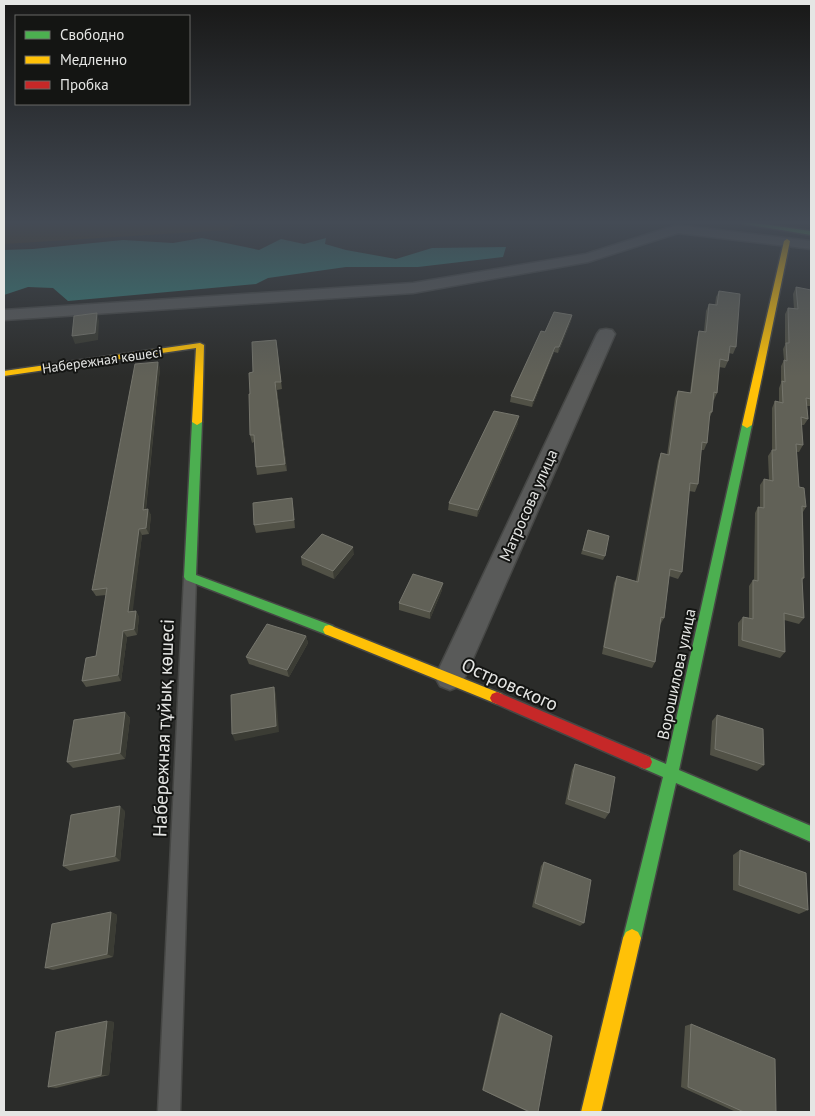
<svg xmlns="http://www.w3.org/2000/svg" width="815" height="1116" viewBox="0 0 815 1116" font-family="'PT Sans',sans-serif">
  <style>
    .green { fill: #43341a }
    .water { fill: #367e78 }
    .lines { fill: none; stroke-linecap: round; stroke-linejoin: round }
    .lane-casing { stroke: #464745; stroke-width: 3 }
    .street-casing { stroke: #464745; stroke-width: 3 }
    .fast-casing { stroke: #464745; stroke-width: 3 }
    .slow-casing { stroke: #464745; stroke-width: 3 }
    .jam-casing { stroke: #464745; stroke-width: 3 }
    .lane { fill: #595a59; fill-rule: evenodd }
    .street { fill: #595a59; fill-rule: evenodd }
    .fast { fill: #4caf50; fill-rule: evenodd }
    .slow { fill: #ffc107; fill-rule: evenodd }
    .jam { fill: #c62828; fill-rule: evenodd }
    .wall { fill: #515146 }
    .shaded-wall { fill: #3b3c34 }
    .building { fill: #616157; stroke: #76766d }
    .labels { text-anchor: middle; stroke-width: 4; stroke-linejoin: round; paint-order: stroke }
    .far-street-label { font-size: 14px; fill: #e5e6e4; stroke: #141513 }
    .street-label { font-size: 16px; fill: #e5e6e4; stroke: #141513 }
    .near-street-label { font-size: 19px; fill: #e5e6e4; stroke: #141513 }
  </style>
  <rect width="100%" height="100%" fill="#2b2c2a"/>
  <polygon class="green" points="4,221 241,221 228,230 4,244"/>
  <polygon class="water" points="202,238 259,250 281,239 304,244 326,238 325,244 346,250 396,259 432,248 506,247 503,257 418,267 346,267 268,278 256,284 68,301 53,288 28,287 4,295 4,250 33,249 123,240 173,243"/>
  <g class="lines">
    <defs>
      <polygon id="lane" points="190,572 195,573 196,577 180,1112 158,1112 184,577 185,573"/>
      <g id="street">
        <polygon points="677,225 811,241 811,249 678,233 588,262 413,293 4,320 4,310 413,283 586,254"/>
        <polygon points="606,329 612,330 615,334 465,677 460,686 450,690 440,686 435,677 597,334 600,330"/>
      </g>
      <g id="fast">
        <polygon points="727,221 742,221 811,231 811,235"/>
        <polygon points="197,419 202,422 196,575 333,626 335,630 333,634 329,635 325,634 186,580 184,577 192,422"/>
        <polygon points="747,422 752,425 679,770 811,826 811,842 676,783 641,938 638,944 632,947 626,944 623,938 663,777 640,767 638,762 640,757 645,755 666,764 742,425"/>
      </g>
      <g id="slow">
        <polygon points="787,239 790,241 752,425 747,428 742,425 784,241"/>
        <polygon points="200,343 204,345 202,422 197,425 192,422 196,348 4,376 4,371"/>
        <polygon points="329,625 502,694 504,698 502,702 497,704 325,634 323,630 325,626"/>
        <polygon points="632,929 638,932 641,938 601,1112 581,1112 623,938 626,932"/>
      </g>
      <polygon id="jam" points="497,692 650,757 652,762 650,767 645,769 640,767 492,702 490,698 492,694"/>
    </defs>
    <use href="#lane" class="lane-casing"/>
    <use href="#street" class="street-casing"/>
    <use href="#fast" class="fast-casing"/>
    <use href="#slow" class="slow-casing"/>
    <use href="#jam" class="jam-casing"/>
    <use href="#lane" class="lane"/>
    <use href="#street" class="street"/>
    <use href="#fast" class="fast"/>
    <use href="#slow" class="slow"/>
    <use href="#jam" class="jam"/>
  </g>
  <g class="wall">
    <polygon points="796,287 811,290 811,406 807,406 808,419 804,425 801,425 803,445 799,452 797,452 799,487 806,507 803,512 804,578 802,581 804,618 799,624 784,620 785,652 780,658 738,646 738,623 743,617 749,618 749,586 753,580 754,580 755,513 758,507 760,507 760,485 764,479 769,480 768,456 772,450 772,408 775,401 779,402 779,388 781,383 781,366 784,360 783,349 785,345 785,314 788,308 794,309 793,294"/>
    <polygon points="719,291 736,347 733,354 729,353 728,361 725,368 719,367 717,393 714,400 713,400 712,412 709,419 707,443 704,450 701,450 698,484 695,492 689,491 682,572 678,579 669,576 664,618 660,625 655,662 652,668 602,654 614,583 617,576 636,581 658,461 661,453 667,455 675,398 678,391 690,393 697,338 699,331 704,331 706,311 709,304 715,305 716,297"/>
    <polygon points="572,315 571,321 558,353 554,352 532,407 510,402 511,396 545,332"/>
    <polygon points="277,347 282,389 277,390 287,471 257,475 256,467 254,442 252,443 250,435 250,394"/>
    <polygon points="160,368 146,509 151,515 149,534 142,535 132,612 136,611 139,617 137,635 127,637 121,681 86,687 82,681 96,656 106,595 96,596 92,590"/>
    <polygon points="518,423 477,517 448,510 449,503"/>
    <polygon points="293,506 295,528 256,533 254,525"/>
    <polygon points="588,530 605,556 603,560 581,554"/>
    <polygon points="354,554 334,579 302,565 301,557"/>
    <polygon points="442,590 430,619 399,610 399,603"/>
    <polygon points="306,636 308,643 289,677 249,664 246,657"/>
    <polygon points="125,712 130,718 125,759 73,768 67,762"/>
    <polygon points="717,715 764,765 757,771 710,755 712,721"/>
    <polygon points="575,764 609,813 605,819 565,804 572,770"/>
    <polygon points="125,811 120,861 70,871 63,866"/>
    <polygon points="740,850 808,910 799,914 733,890 733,855"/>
    <polygon points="544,862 584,923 580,926 532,907 541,866"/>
    <polygon points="111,912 117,915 113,957 53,970 45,968"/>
    <polygon points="501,1013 538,1112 528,1112 482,1090 499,1015"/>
    <polygon points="107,1021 114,1022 109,1075 56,1088 48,1087"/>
    <polygon points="691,1024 776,1112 736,1112 681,1087 685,1026"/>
  </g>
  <g class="shaded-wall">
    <polygon points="97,313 99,321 98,340 75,344 72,336"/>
    <polygon points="572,315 571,321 558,353 559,347"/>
    <polygon points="555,347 554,352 532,407 533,401"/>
    <polygon points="158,362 160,368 145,516 143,510"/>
    <polygon points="275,382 277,390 287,471 285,464"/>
    <polygon points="519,416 518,423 477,517 478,510"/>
    <polygon points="148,509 151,515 149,534 146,528"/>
    <polygon points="139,529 142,535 132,618 128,612"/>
    <polygon points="353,547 354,554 334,579 333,571"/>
    <polygon points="443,583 442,590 430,619 430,612"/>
    <polygon points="136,611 139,617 137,635 134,629"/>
    <polygon points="123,631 127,637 121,681 118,675"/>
    <polygon points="306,636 308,643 289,677 287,670"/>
    <polygon points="274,687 276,694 279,732 235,741 232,734"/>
    <polygon points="125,712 130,718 125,759 120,753"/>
    <polygon points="120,806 125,811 120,861 115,856"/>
    <polygon points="111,912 117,915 113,957 107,954"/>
    <polygon points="107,1021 114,1022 109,1075 101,1075"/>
  </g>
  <g class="building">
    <polygon points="796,287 811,290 811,399 806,398 808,419 801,417 803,445 796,444 799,487 804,488 806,507 802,506 804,578 802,578 804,618 784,613 785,652 742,640 743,617 753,619 753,580 758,581 758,507 764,508 764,479 773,481 772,450 776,450 775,401 783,403 782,381 785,382 784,360 787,361 786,343 789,343 788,308 798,309"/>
    <polygon points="719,291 740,294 736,347 730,346 728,361 720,359 717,393 714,392 712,412 710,412 707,443 702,442 698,484 690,483 682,572 670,569 664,618 661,617 655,662 604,647 617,576 638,582 661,453 669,455 678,391 691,393 699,331 706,332 709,304 717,305"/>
    <polygon points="554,312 572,315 559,347 555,347 533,401 511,396 541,331 545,332"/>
    <polygon points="97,313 95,333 72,336 74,316"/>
    <polygon points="276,340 281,382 275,382 285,464 256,467 254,435 250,435 249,394 250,394 249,373 253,372 252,342"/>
    <polygon points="158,362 143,510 148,509 146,528 139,529 128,612 136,611 134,629 123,631 118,675 82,681 86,658 96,656 107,588 92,590 135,364"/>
    <polygon points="494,411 519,416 478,510 449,503"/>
    <polygon points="292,498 294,520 254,525 253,503"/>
    <polygon points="588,530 609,536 605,556 583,550"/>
    <polygon points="322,534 353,547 333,571 301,557"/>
    <polygon points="413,574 443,583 430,612 399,603"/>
    <polygon points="267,624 306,636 287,670 246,657"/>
    <polygon points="274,687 276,726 232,734 231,695"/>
    <polygon points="125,712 120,753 67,762 74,720"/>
    <polygon points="717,715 763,729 764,765 715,749"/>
    <polygon points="575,764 615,777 609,813 568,799"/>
    <polygon points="120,806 115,856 63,866 71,815"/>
    <polygon points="740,850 806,873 808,910 739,885"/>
    <polygon points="544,862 591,880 584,923 535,903"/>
    <polygon points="111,912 107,954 45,968 52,924"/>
    <polygon points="501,1013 552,1036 538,1112 530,1112 483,1090"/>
    <polygon points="107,1021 101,1075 48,1087 56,1032"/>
    <polygon points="691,1024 775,1059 776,1112 744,1112 688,1087"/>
  </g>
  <linearGradient id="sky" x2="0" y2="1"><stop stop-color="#181817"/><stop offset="0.59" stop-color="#444b55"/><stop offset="1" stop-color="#444b55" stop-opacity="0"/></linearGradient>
  <rect width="815" height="377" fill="url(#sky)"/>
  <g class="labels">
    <g class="far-street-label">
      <text transform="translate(102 360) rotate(-8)" y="5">Набережная көшесі</text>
    </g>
    <g class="street-label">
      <text transform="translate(528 505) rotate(-66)" y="6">Матросова улица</text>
      <text transform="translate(676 674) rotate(-78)" y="6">Ворошилова улица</text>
    </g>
    <g class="near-street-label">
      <text transform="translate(510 684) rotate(24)" y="7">Островского</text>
      <text transform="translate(163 728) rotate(-88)" y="7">Набережная тұйық көшесі</text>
    </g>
  </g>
  <rect width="815" height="1116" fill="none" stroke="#e5e6e4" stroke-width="10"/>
  <rect x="15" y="15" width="175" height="90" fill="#141513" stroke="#686967"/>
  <rect x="25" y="31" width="25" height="8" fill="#4caf50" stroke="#686967"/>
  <text x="60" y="40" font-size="15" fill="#e5e6e4">Свободно</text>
  <rect x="25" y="56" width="25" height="8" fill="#ffc107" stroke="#686967"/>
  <text x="60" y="65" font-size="15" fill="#e5e6e4">Медленно</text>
  <rect x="25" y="81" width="25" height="8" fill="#c62828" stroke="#686967"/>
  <text x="60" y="90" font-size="15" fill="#e5e6e4">Пробка</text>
</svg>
